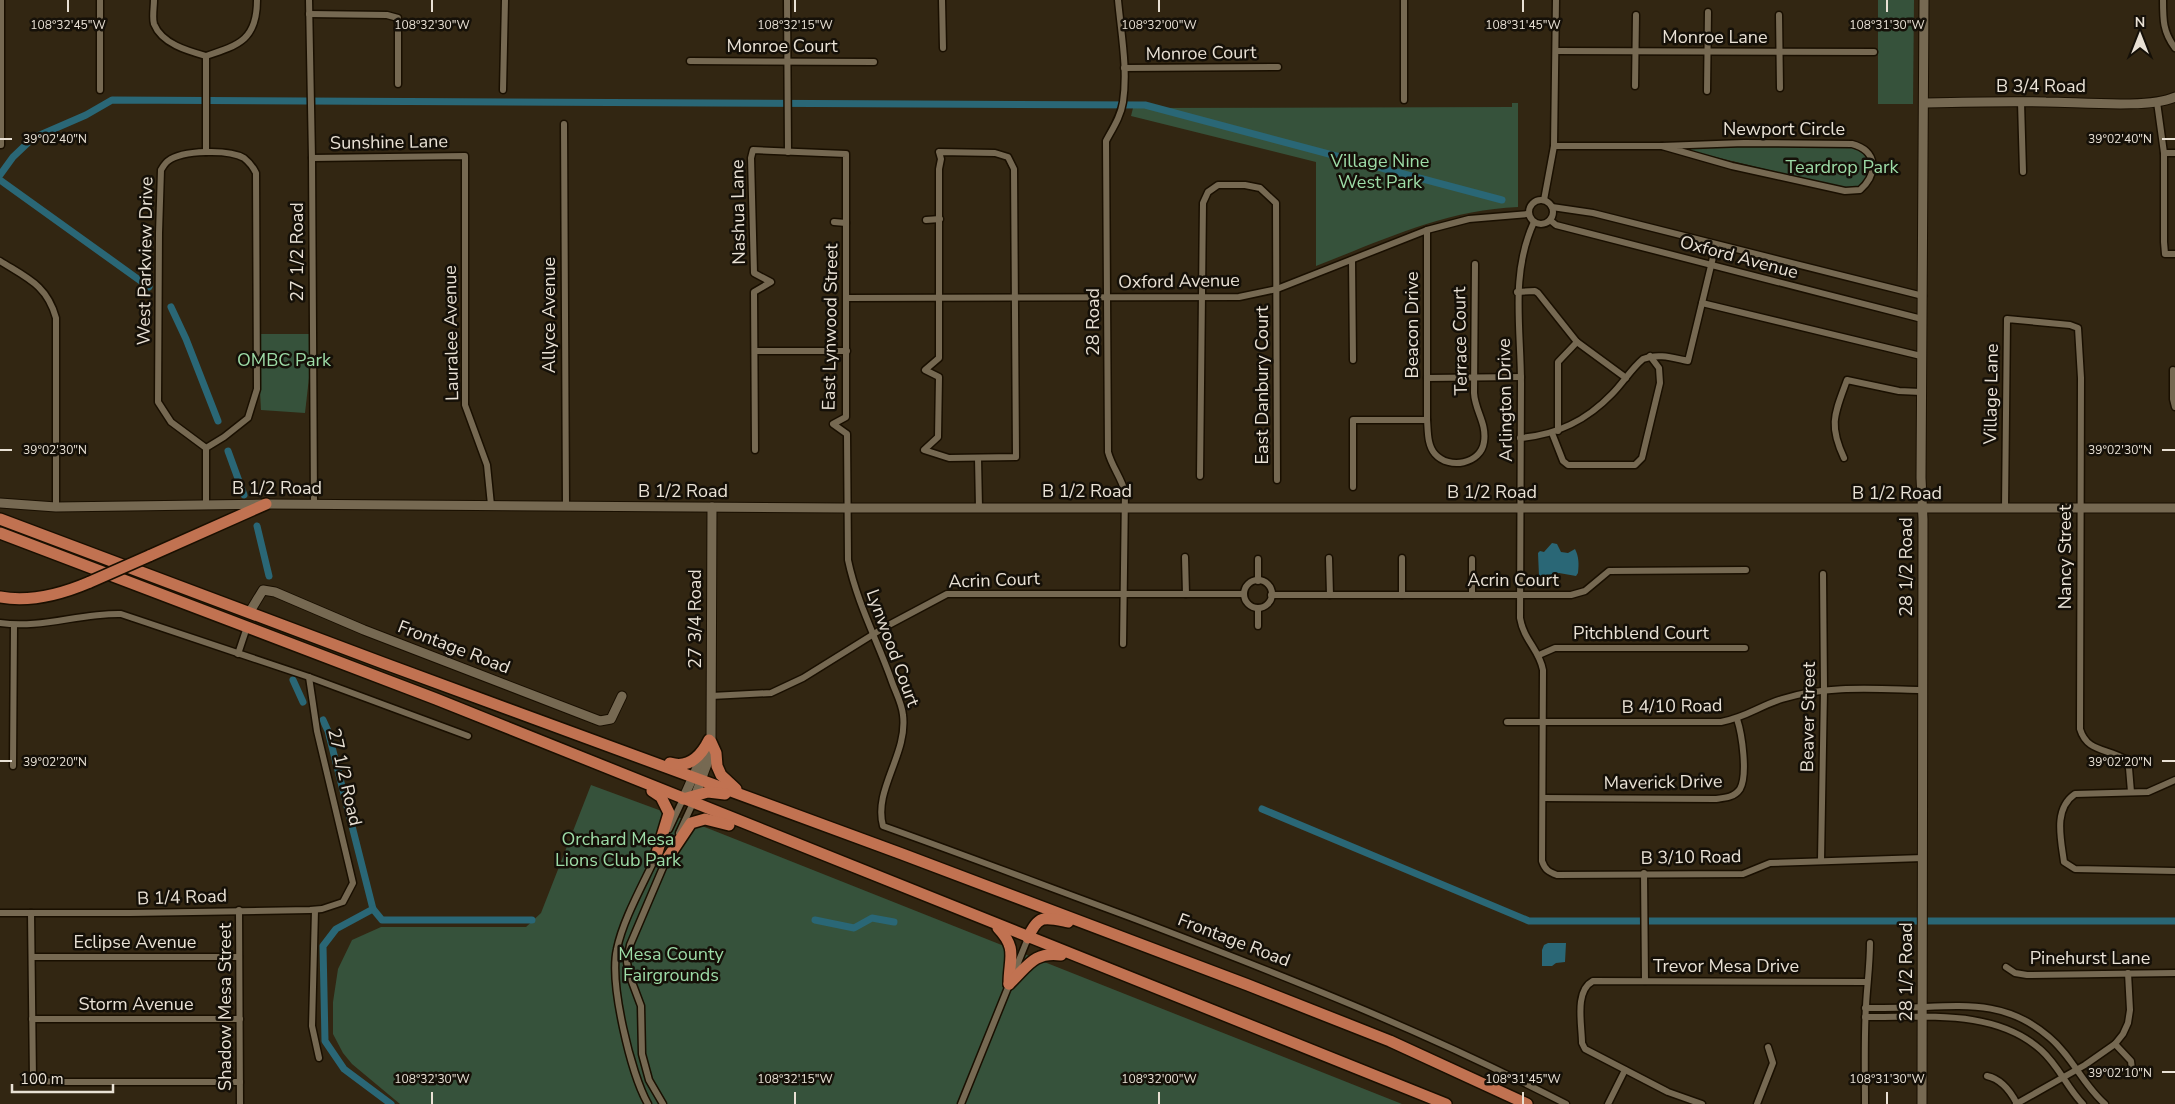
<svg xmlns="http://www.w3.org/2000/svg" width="2175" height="1104" viewBox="0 0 2175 1104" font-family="'Nunito Sans',sans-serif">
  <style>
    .green { fill: #36523b }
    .water { fill: #2a6776 }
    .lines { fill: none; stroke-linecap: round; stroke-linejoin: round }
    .canal { stroke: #2a6776; stroke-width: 7 }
    .street-casing { stroke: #190f00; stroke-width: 9 }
    .secondary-casing { stroke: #190f00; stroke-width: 11 }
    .highway-casing { stroke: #190f00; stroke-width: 14 }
    .street { stroke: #766952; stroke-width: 6 }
    .secondary { stroke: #766952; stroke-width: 9 }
    .highway { stroke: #c17251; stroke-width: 11 }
    .highway-bridge-casing { stroke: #190f00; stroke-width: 14; stroke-linecap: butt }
    .highway-bridge { stroke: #c17251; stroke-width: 11 }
    .ticks { fill: none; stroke: #e9e1d5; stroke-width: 2 }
    .labels { text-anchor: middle; stroke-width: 5; stroke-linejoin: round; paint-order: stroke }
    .street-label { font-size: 18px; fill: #e9e1d5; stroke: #151008 }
    .park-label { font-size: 18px; fill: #9ddca7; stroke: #151008 }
    .ticks-label { font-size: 12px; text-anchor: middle; fill: #e9e1d5; stroke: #151008; stroke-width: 5; stroke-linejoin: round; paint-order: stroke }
  </style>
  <rect width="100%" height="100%" fill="#322612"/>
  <g class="green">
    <polygon points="1878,0 1914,0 1913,104 1878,104"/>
    <path d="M1512,103h6v104c-73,3 -135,33 -202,59v-104l-185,-46 2,-8 379,-1z"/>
    <polygon points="1845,146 1858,149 1867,157 1870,174 1860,186 1849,188 1839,187 1687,150 1689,147"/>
    <polygon points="257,334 314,334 305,413 261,410"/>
    <polygon points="591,785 697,824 1402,1104 400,1104 352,1064 343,1053 333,1034 333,1002 338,969 352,940 381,927 526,927 541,913"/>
  </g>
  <g class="water">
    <path d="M1552,543l5,1 4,8 7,1 7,-4c4,8 4,15 3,24l-2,3 -17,-3 -11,3h-9l-1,-23 2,-2 4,1z"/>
    <polygon points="1548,943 1566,943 1565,962 1556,963 1552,966 1542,966 1542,950 1544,945"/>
  </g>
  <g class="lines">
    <g class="canal">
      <polyline points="0,175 13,157 33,138 86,115 112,100 1145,105 1502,200"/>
      <polyline points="0,180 149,287"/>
      <polyline points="171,307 186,339 218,421"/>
      <polyline points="228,451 244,495"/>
      <polyline points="257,526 269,576"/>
      <polyline points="293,680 303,702"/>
      <polyline points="323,720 328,731 373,909 382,920 532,920"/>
      <polyline points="1262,809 1529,921 2175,921"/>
      <polyline points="373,909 336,929 323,946 325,1041 344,1069 391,1104"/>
      <polyline points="815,920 854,928 872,918 894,922"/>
    </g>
    <defs>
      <g id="street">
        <polyline points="1,0 1,145"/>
        <path d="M154,0c0,7 -2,18 0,24 8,20 34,27 52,32"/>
        <polyline points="309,0 312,158 314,504"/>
        <polyline points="787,0 788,152"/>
        <polyline points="942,0 943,48"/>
        <path d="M1118,0c3,33 10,69 5,102 -2,14 -10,26 -17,39l2,311c4,15 13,25 17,40l-2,152"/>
        <polyline points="1404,0 1404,100"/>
        <path d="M2163,0c0,20 0,32 12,48"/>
        <polyline points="309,14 387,15 398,18 398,84"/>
        <polyline points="1779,15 1780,88"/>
        <polyline points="1556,51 1874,52"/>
        <polyline points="206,56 206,152"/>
        <path d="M206,56c34,-11 51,-17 51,-56"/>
        <polyline points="690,61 874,62"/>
        <polyline points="1124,68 1278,67"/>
        <polyline points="1635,86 1636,15"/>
        <polyline points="100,90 100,0"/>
        <polyline points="503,90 505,0"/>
        <polyline points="1707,91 1708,12"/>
        <polyline points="2021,102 2023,172"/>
        <polyline points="2157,102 2164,153 2164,242 2165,254 2175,254"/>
        <polyline points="564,124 566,506"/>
        <path d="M1744,143l108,1c26,7 26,30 8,46l-15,1 -113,-25 -70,-20z"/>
        <polyline points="1554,146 1662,146"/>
        <polygon points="939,152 995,153 1008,157 1014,169 1016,457 949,458 924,450 938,437 939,377 925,370 939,358 939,169 941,159"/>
        <polyline points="2164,153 2175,153"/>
        <polyline points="312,158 465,156 465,405 487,465 491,505"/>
        <circle cx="1541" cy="212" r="12"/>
        <polyline points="1544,200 1554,146 1556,0"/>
        <polyline points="1552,207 1593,213 1923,296"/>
        <polyline points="926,220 940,219"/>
        <polyline points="1550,220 1556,225 1922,319"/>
        <polyline points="834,222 846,223"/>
        <path d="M1534,222c-24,52 -13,106 -13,161 0,79 -1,157 -1,235 4,23 19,31 23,52l-1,191c3,9 7,11 15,14l186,-1 27,-11 153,-5"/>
        <path d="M1427,230v190c1,11 0,25 8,34 14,16 46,10 49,-12 3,-19 -9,-31 -10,-49l1,-129"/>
        <polyline points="1352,260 1353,360"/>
        <path d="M0,261c27,17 47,24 56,57v189"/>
        <polyline points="1517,292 1535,291 1538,293 1577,342 1626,378"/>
        <polyline points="847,298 1239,297 1277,289 1427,230 1469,219 1528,214"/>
        <polyline points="1702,303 1921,356"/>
        <polyline points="755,351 847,351"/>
        <polyline points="2173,370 2173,399 2175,407"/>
        <polyline points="1427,378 1521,377"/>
        <polyline points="1558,431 1558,362 1577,342"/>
        <polyline points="1552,433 1563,461 1568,465 1635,465 1642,458 1660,383 1659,368 1650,356"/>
        <path d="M1520,438c37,-3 66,-17 92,-44 11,-11 19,-25 31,-35 15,-6 30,-1 45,2l28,-116"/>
        <path d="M206,448l18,-11 24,-19 9,-29 -1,-216c-3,-6 -7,-11 -12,-15 -15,-9 -62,-8 -76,3 -3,2 -5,6 -7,9l-2,63 -1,169 13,20 35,26v57"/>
        <path d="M755,450l-1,-158 17,-10 -17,-9 -3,-115 2,-8 93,4v263l-13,7 14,10 1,126c9,43 30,82 44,122 4,11 10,22 11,33 5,39 -30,75 -20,111 84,30 168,62 252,93 147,56 292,113 431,185"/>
        <polyline points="978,458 979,508"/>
        <path d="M1844,458c-16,-34 -9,-45 3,-78l52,11 22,1"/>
        <polyline points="1200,476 1203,203 1208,192 1218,185 1245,185 1260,188 1276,203 1277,480"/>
        <polyline points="1353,487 1353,420 1427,420"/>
        <path d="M2005,508l2,-189 63,6 8,3 3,50 -1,351c7,23 26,19 45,30l4,9 2,24"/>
        <polyline points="1185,557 1186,594"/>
        <polyline points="1329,558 1330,595"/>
        <polyline points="1472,559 1472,595"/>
        <circle cx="1258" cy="594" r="14"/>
        <polyline points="1258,581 1258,559"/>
        <polyline points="1271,595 1571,595 1585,591 1609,571 1746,570"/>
        <polyline points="1402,595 1402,558"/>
        <polyline points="1258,608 1258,626"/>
        <path d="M0,623c41,6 80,-10 121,-9l188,63 159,59"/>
        <polyline points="238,654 247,627"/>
        <polyline points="1539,655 1555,648 1745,648"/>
        <polyline points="711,696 771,693 803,678 885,627 947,594 1244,594"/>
        <path d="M1507,722h214c26,-5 38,-16 61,-23 45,-14 93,-10 140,-9"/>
        <polyline points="13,766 14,625"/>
        <path d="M2175,780l-27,12 -73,2c-22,15 -14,45 -11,68l11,7 100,2"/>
        <path d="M1543,798l172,1c8,-1 19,-1 25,-10 8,-14 2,-55 -3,-70"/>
        <polyline points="669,829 683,799"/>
        <polyline points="679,833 693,803"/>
        <polyline points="1821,860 1824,690 1823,574"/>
        <polyline points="1644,873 1645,981"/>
        <polyline points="239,910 240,1104"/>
        <polyline points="315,910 312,1026 319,1058"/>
        <polyline points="0,913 130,913 310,910 322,909 343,902 353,883 317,731 309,677"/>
        <polyline points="31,913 33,1080 56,1082 240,1082"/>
        <polyline points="32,957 239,957"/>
        <polyline points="2006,967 2015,973 2027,975 2175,973"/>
        <path d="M1865,1008c20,0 39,0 58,-1 49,-2 87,-4 126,30 23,19 34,48 56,67"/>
        <path d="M1865,1017c59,1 129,-9 176,33 18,16 26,38 42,54"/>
        <polyline points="32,1019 240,1019"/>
        <polyline points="2115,1044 2131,1061 2132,1070"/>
        <path d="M1987,1076c14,3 24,16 30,28"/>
        <path d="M648,1104c-17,-30 -39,-121 -31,-155 6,-30 27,-66 40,-95"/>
        <polyline points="663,1104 649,1080 642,1054 641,1006 629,974 627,962 630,945 667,858"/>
        <polyline points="961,1104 1028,938"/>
        <polyline points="1608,1104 1625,1070"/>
        <path d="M1702,1104l-34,-12 -83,-43 -3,-6c0,-18 -8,-52 11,-62l274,1"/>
        <polyline points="1757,1104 1773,1063 1768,1047"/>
        <path d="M1865,1104c0,-33 -1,-66 1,-98 1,-21 4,-41 4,-63"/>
        <polyline points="2016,1104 2085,1065 2115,1044 2123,1034 2128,1023 2130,1010 2128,973"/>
      </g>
      <g id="secondary">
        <path d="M1924,103c41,-1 81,-2 122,-1 32,0 103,7 129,-5"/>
        <polyline points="0,503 56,507 266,504 842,508 2175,508"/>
        <polyline points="249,613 263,590 275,592 364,630 600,721 611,719 622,696"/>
        <polyline points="683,799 704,752"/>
        <polyline points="694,799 710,756 711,742 712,507"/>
        <polyline points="1922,1104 1923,519 1921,478 1924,0"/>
      </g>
      <g id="highway">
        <polyline points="0,519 383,663 902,854 1248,985 1390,1041 1527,1104"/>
        <polyline points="0,533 436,699 1446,1104"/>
        <polyline points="149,556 266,504"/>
        <path d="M0,597c31,6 62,-3 90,-15"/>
        <polyline points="711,742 716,753 717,766 721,775 736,789"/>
        <path d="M670,763c19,6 31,-7 39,-23"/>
        <polyline points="652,791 661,797 669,813 656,856"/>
        <polyline points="683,799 708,792 725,794"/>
        <polyline points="667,859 691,823 705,819 729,825"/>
        <path d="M998,928c20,21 11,30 11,56"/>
        <path d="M1028,938c10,-24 17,-21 40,-16"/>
        <path d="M1009,984c18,-17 25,-33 52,-29"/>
      </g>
    </defs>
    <use href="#street" class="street-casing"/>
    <use href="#secondary" class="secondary-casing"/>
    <use href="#highway" class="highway-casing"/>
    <use href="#street" class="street"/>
    <use href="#secondary" class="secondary"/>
    <use href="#highway" class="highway"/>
    <defs>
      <polyline id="highway-bridge" points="90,582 149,556"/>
    </defs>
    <use href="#highway-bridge" class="highway-bridge-casing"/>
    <use href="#highway-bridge" class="highway-bridge"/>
  </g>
  <path class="ticks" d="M68,0v12M432,0v12M795,0v12M1159,0v12M1523,0v12M1887,0v12M0,139h12M2162,139h13M0,450h12M2162,450h13M0,761h12M2162,761h13M2162,1072h13M432,1092v12M795,1092v12M1159,1092v12M1523,1092v12M1887,1092v12"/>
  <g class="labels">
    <g class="street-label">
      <text x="1715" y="43">Monroe Lane</text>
      <text x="782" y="52">Monroe Court</text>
      <text transform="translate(1201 53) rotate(-1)" y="6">Monroe Court</text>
      <text x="2041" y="92">B 3/4 Road</text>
      <text x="1784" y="135">Newport Circle</text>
      <text transform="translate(389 142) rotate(-1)" y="6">Sunshine Lane</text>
      <text transform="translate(738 212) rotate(-91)" y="6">Nashua Lane</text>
      <text transform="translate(297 252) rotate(-90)" y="6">27 1/2 Road</text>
      <text transform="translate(1739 257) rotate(15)" y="6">Oxford Avenue</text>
      <text transform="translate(145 261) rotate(-89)" y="6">West Parkview Drive</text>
      <text transform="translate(1179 281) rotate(-1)" y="6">Oxford Avenue</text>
      <text transform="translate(549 315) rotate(-90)" y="6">Allyce Avenue</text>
      <text transform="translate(1093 322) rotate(-90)" y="6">28 Road</text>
      <text transform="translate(1412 325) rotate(-90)" y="6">Beacon Drive</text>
      <text transform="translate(830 327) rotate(-89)" y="6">East Lynwood Street</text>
      <text transform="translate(451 333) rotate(-91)" y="6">Lauralee Avenue</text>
      <text transform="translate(1460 341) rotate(-91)" y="6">Terrace Court</text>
      <text transform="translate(1262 385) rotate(-90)" y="6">East Danbury Court</text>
      <text transform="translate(1991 394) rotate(-89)" y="6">Village Lane</text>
      <text transform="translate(1505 400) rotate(-91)" y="6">Arlington Drive</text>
      <text x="277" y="494">B 1/2 Road</text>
      <text x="683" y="497">B 1/2 Road</text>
      <text x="1087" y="497">B 1/2 Road</text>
      <text x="1492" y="498">B 1/2 Road</text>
      <text x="1897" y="499">B 1/2 Road</text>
      <text transform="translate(2065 557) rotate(-90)" y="6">Nancy Street</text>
      <text transform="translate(1906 567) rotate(-90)" y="6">28 1/2 Road</text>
      <text transform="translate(994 580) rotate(-2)" y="6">Acrin Court</text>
      <text x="1513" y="586">Acrin Court</text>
      <text transform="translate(695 619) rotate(-90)" y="6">27 3/4 Road</text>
      <text x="1641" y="639">Pitchblend Court</text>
      <text transform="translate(454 647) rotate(21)" y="6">Frontage Road</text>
      <text transform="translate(893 648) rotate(70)" y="6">Lynwood Court</text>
      <text transform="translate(1672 706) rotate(-1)" y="6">B 4/10 Road</text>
      <text transform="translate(1808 717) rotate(-89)" y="6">Beaver Street</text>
      <text transform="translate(345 777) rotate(77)" y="6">27 1/2 Road</text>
      <text transform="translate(1663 782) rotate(-1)" y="6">Maverick Drive</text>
      <text transform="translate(1691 857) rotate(-1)" y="6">B 3/10 Road</text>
      <text transform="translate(182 897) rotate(-2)" y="6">B 1/4 Road</text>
      <text transform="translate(1234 940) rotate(21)" y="6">Frontage Road</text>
      <text x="135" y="948">Eclipse Avenue</text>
      <text x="2090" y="964">Pinehurst Lane</text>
      <text x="1726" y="972">Trevor Mesa Drive</text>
      <text transform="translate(1906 972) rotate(-90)" y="6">28 1/2 Road</text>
      <text x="136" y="1010">Storm Avenue</text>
      <text transform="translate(225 1007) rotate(-90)" y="6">Shadow Mesa Street</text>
    </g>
    <g class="park-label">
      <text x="1380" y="167">Village Nine<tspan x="1380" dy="21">West Park</tspan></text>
      <text x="1842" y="173">Teardrop Park</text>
      <text x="284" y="366">OMBC Park</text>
      <text x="618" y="845">Orchard Mesa<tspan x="618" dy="21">Lions Club Park</tspan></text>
      <text x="671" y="960">Mesa County<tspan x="671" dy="21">Fairgrounds</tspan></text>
    </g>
  </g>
  <g class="ticks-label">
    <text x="68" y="29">108°32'45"W</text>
    <text x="432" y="29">108°32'30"W</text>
    <text x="795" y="29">108°32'15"W</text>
    <text x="1159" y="29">108°32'00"W</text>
    <text x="1523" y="29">108°31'45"W</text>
    <text x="1887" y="29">108°31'30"W</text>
    <text x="55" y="143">39°02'40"N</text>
    <text x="2120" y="143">39°02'40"N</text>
    <text x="55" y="454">39°02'30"N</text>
    <text x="2120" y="454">39°02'30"N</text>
    <text x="55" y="766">39°02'20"N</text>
    <text x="2120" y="766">39°02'20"N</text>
    <text x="2120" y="1077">39°02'10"N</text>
    <text x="432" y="1083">108°32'30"W</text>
    <text x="795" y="1083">108°32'15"W</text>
    <text x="1159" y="1083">108°32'00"W</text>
    <text x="1523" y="1083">108°31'45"W</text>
    <text x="1887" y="1083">108°31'30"W</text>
  </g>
  <g transform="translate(2140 35)" stroke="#151008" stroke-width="4" paint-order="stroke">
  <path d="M0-4L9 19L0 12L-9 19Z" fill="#e9e1d5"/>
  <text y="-8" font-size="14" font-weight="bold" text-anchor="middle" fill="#e9e1d5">N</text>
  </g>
  <path d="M12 1084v8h101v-8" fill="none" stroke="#e9e1d5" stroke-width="2.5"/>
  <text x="20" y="1084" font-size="15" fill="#e9e1d5" stroke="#151008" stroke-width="4" paint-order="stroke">100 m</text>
</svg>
